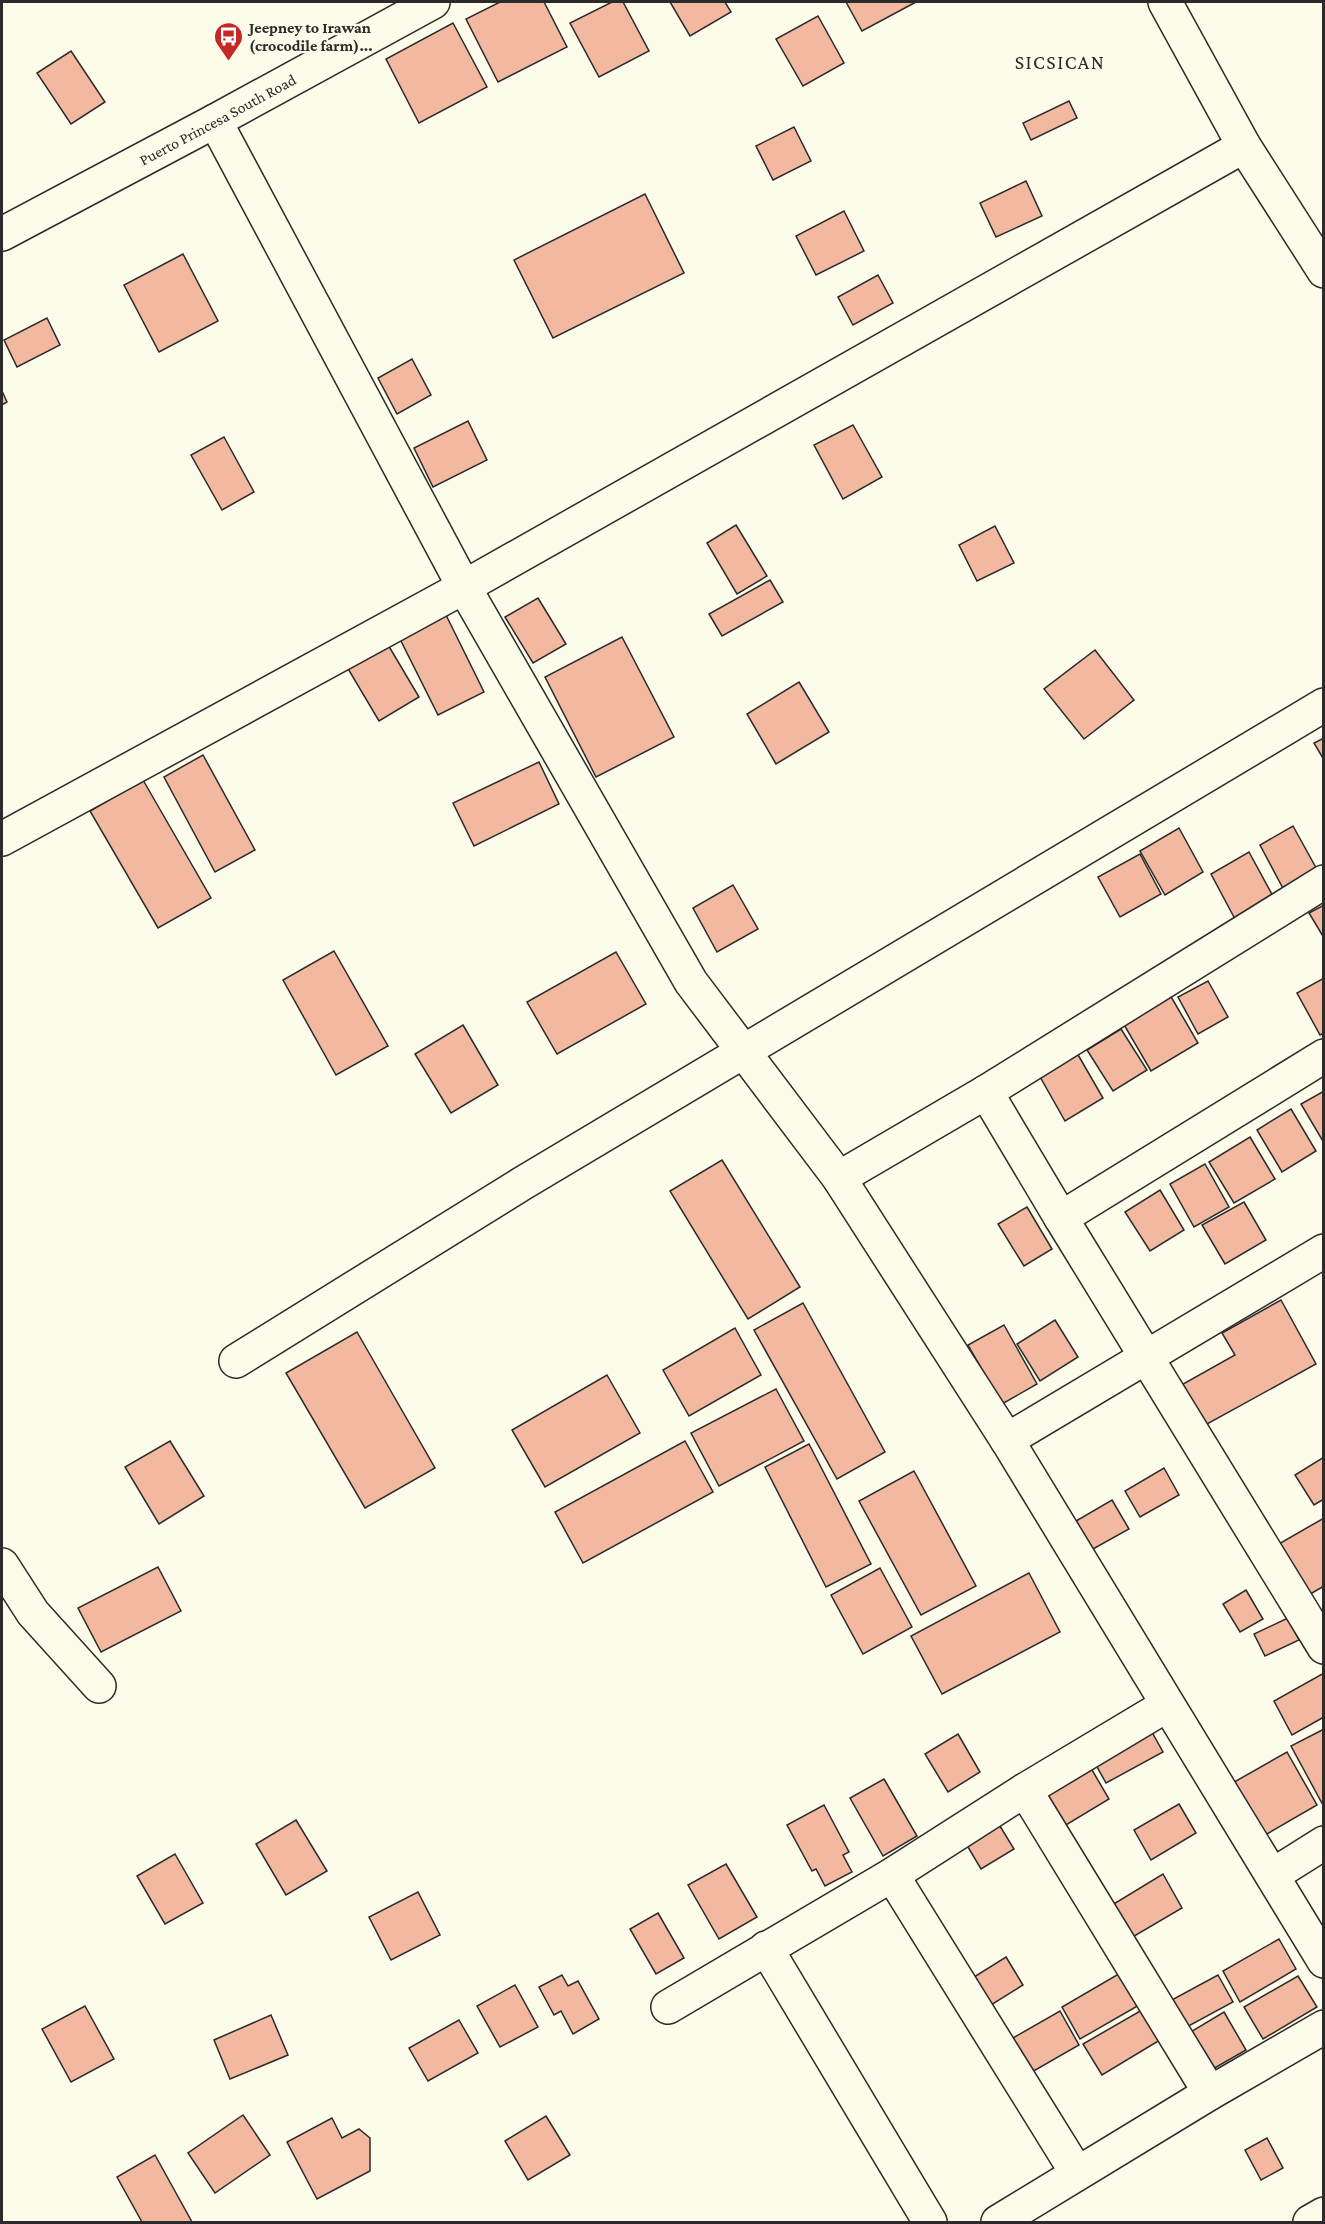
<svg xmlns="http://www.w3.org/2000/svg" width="1325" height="2224" viewBox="0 0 1325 2224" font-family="'Crimson Pro',serif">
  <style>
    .building { fill: #f2b8a0; stroke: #2b2b2b; stroke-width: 1.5 }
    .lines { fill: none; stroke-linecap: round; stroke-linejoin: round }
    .minor-casing { stroke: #2b2b2b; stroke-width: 36 }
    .primary-casing { stroke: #2b2b2b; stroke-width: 36 }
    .minor { stroke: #fdfbea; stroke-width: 33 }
    .primary { stroke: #fdfbea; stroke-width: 33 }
    .labels { text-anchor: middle; stroke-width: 4.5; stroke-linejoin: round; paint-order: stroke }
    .poi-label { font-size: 16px; font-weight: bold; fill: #2b2b2b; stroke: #fdfbea; text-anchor: start }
    .street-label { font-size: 16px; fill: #2b2b2b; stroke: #fdfbea }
    .quarter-label { font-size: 20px; letter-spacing: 1.5px; fill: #2b2b2b; stroke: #fdfbea }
  </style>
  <rect width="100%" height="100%" fill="#fdfbea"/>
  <g class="building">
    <polygon points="500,2 544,2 567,47 498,82 466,19"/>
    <polygon points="612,2 623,2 649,51 599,77 570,23"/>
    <polygon points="670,2 725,2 731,12 690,36"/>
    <polygon points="846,2 916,2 862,31"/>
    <polygon points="818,16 844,63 803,86 776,39"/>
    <polygon points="453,23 487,87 419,123 386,59"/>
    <polygon points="71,51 105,102 71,124 37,73"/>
    <polygon points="1069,101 1077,118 1031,140 1023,123"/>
    <polygon points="794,127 811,161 773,180 756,146"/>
    <polygon points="1026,181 1042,216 996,237 980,203"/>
    <polygon points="645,194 684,273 553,338 514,260"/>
    <polygon points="844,211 864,251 816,275 796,236"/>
    <polygon points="183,254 218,321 159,352 124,285"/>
    <polygon points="878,275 893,303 853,325 838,297"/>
    <polygon points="47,318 60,345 17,367 4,340"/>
    <polygon points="412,359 431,395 397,414 378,378"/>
    <polygon points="2,391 7,402 2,405"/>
    <polygon points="468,421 487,460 433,487 414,448"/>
    <polygon points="853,425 882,477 843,499 814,445"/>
    <polygon points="224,437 254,492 222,510 191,455"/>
    <polygon points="736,525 767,576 737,594 707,543"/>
    <polygon points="995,526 1014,563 977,581 959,545"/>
    <polygon points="770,580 783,602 722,636 709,614"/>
    <polygon points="538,598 566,644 533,663 505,617"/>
    <polygon points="446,615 484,692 438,715 400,639"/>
    <polygon points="622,637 674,737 596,777 545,677"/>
    <polygon points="387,643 419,697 379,721 347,667"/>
    <polygon points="1095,650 1134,700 1084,739 1044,689"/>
    <polygon points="799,682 829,732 776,764 747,714"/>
    <polygon points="1324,738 1324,760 1314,743"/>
    <polygon points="203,755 255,850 215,872 164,777"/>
    <polygon points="539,762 559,804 474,846 453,803"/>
    <polygon points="143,780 211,898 158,928 90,811"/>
    <polygon points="1293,826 1320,875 1286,894 1260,845"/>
    <polygon points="1179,828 1203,872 1165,895 1140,851"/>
    <polygon points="1249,852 1274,898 1235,919 1211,874"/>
    <polygon points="1140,854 1161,894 1120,917 1098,877"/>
    <polygon points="733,885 758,929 717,952 693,908"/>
    <polygon points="1324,905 1324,938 1309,913"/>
    <polygon points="334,951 388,1046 336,1075 283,980"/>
    <polygon points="616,952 646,1004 557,1054 527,1002"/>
    <polygon points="1324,978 1324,1033 1320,1035 1297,993"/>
    <polygon points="1208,981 1228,1017 1198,1034 1178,997"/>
    <polygon points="1170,995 1198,1043 1151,1071 1123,1023"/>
    <polygon points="463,1025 498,1085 451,1113 415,1054"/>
    <polygon points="1121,1029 1147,1070 1113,1091 1087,1050"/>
    <polygon points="1077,1053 1103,1098 1065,1121 1039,1075"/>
    <polygon points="1324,1091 1324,1143 1301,1104"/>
    <polygon points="1291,1109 1316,1151 1282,1172 1257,1130"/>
    <polygon points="1250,1137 1275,1179 1234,1203 1209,1162"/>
    <polygon points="722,1160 800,1287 748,1319 670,1191"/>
    <polygon points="1205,1164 1229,1207 1194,1227 1170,1184"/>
    <polygon points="1160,1190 1184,1230 1150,1251 1125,1212"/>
    <polygon points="1244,1202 1266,1240 1225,1264 1202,1225"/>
    <polygon points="1027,1207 1052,1249 1024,1266 998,1224"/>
    <polygon points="1281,1300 1316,1364 1198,1429 1176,1388 1235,1355 1222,1333"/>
    <polygon points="803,1303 885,1452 837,1479 754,1330"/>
    <polygon points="1055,1320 1078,1357 1040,1381 1017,1344"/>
    <polygon points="1004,1325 1037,1384 1002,1404 968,1345"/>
    <polygon points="735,1328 761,1375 689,1416 663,1370"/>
    <polygon points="357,1332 435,1468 365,1508 286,1373"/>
    <polygon points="607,1375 640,1433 545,1487 512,1430"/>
    <polygon points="776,1389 804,1441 719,1486 691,1433"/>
    <polygon points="170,1441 204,1496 159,1524 125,1467"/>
    <polygon points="685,1441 713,1492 583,1563 555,1512"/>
    <polygon points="809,1444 871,1564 826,1587 765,1467"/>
    <polygon points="1324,1457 1324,1499 1314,1505 1295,1475"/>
    <polygon points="1164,1468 1179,1495 1140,1517 1125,1491"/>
    <polygon points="914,1471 976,1586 921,1615 859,1501"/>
    <polygon points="1112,1500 1129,1529 1093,1549 1076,1521"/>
    <polygon points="1324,1518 1324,1586 1307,1596 1277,1545"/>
    <polygon points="158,1567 181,1611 101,1652 78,1608"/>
    <polygon points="880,1568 912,1627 863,1654 831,1595"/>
    <polygon points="1029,1573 1060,1632 942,1694 911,1636"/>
    <polygon points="1246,1590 1263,1619 1240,1632 1223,1604"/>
    <polygon points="1288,1618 1299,1640 1265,1656 1254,1634"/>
    <polygon points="1324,1673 1324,1717 1292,1735 1274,1701"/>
    <polygon points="1148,1725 1163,1752 1106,1783 1091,1756"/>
    <polygon points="1324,1729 1324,1807 1291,1746"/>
    <polygon points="958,1734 980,1772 948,1792 925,1754"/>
    <polygon points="1287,1752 1317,1805 1260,1838 1229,1785"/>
    <polygon points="1085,1758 1109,1799 1061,1828 1037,1787"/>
    <polygon points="884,1779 917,1836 883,1856 850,1798"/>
    <polygon points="1179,1804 1196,1833 1151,1860 1134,1830"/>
    <polygon points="824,1805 849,1852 843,1855 852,1872 825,1886 816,1869 812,1871 787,1825"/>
    <polygon points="995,1818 1014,1849 981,1869 962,1837"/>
    <polygon points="296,1820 327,1871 286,1895 256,1844"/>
    <polygon points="175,1854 203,1903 165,1924 137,1876"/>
    <polygon points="726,1864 757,1917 719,1939 688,1885"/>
    <polygon points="1163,1874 1182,1908 1131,1938 1112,1905"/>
    <polygon points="418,1892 440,1935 391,1960 369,1917"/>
    <polygon points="658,1913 684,1958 656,1974 630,1929"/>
    <polygon points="1279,1939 1296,1969 1240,2002 1223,1971"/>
    <polygon points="1006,1957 1023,1985 991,2005 974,1977"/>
    <polygon points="1122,1972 1141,2004 1080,2039 1062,2007"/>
    <polygon points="562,1975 568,1986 578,1981 599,2019 573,2034 561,2011 554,2015 539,1987"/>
    <polygon points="1218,1975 1233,2002 1183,2029 1168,2002"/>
    <polygon points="1298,1976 1317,2007 1263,2039 1244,2007"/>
    <polygon points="515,1985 538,2027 500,2047 477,2006"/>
    <polygon points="85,2006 114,2059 71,2082 42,2029"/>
    <polygon points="1142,2010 1160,2040 1102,2075 1083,2044"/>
    <polygon points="1060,2011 1079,2045 1025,2076 1006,2042"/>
    <polygon points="1224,2012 1246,2050 1206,2073 1184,2036"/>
    <polygon points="271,2015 288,2055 230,2079 214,2040"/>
    <polygon points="459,2020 478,2053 428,2081 409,2048"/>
    <polygon points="243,2115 270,2155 215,2193 188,2153"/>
    <polygon points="546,2116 570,2155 528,2180 505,2141"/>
    <polygon points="332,2118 342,2138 359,2129 370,2138 370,2171 317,2199 287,2142"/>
    <polygon points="1267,2138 1283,2168 1261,2180 1245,2150"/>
    <polygon points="155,2155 192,2222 142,2222 117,2177"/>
  </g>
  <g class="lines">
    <defs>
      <g id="minor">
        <polyline points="1165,2 1244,146 1324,271"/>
        <polyline points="215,121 464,587 691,982 839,1178 1007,1440 1324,1961"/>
        <polyline points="2,839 464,587 1244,146"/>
        <polyline points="1324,1056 1061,1218 1324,1647"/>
        <polyline points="986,1092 1061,1218"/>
        <polyline points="839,1178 986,1092 1324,882"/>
        <polyline points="236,1361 523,1183 1324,705"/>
        <polyline points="1007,1440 1324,1251"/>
        <polyline points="2,1565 33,1613 99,1686"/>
        <polyline points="1025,1790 1210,2093"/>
        <polyline points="892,1875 1077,2173"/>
        <polyline points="1273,1875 1324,1843"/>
        <polyline points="766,1948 930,2222"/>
        <polyline points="668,2007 892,1875 1025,1790 1167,1705"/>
        <polyline points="998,2222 1210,2093 1324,2027"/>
        <polyline points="1310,2222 1324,2214"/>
      </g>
      <g id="primary">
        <path id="s1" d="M2,234l213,-113 218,-119"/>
      </g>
    </defs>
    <use href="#minor" class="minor-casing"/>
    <use href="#primary" class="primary-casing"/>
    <use href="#minor" class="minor"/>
    <use href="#primary" class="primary"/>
  </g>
  <defs>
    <symbol id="bus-pin" viewBox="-11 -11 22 30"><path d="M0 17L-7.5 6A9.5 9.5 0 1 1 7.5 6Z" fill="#c62828" stroke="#fdfbea"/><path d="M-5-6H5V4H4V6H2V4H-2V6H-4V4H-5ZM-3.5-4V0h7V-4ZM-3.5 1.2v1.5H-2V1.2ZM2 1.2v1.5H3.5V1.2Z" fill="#fff"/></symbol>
  </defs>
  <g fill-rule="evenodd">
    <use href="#bus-pin" x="212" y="20" width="33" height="45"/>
  </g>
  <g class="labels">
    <g class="poi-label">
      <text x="249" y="33">Jeepney to Irawan<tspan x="249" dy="18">(crocodile farm)...</tspan></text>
    </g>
    <g class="street-label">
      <text dy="6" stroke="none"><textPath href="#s1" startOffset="244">Puerto Princesa South Road</textPath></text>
    </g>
    <g class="quarter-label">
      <text x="1060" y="69">SICSICAN</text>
    </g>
  </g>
  <rect width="1325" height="2224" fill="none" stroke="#2b2b2b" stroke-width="6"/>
</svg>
